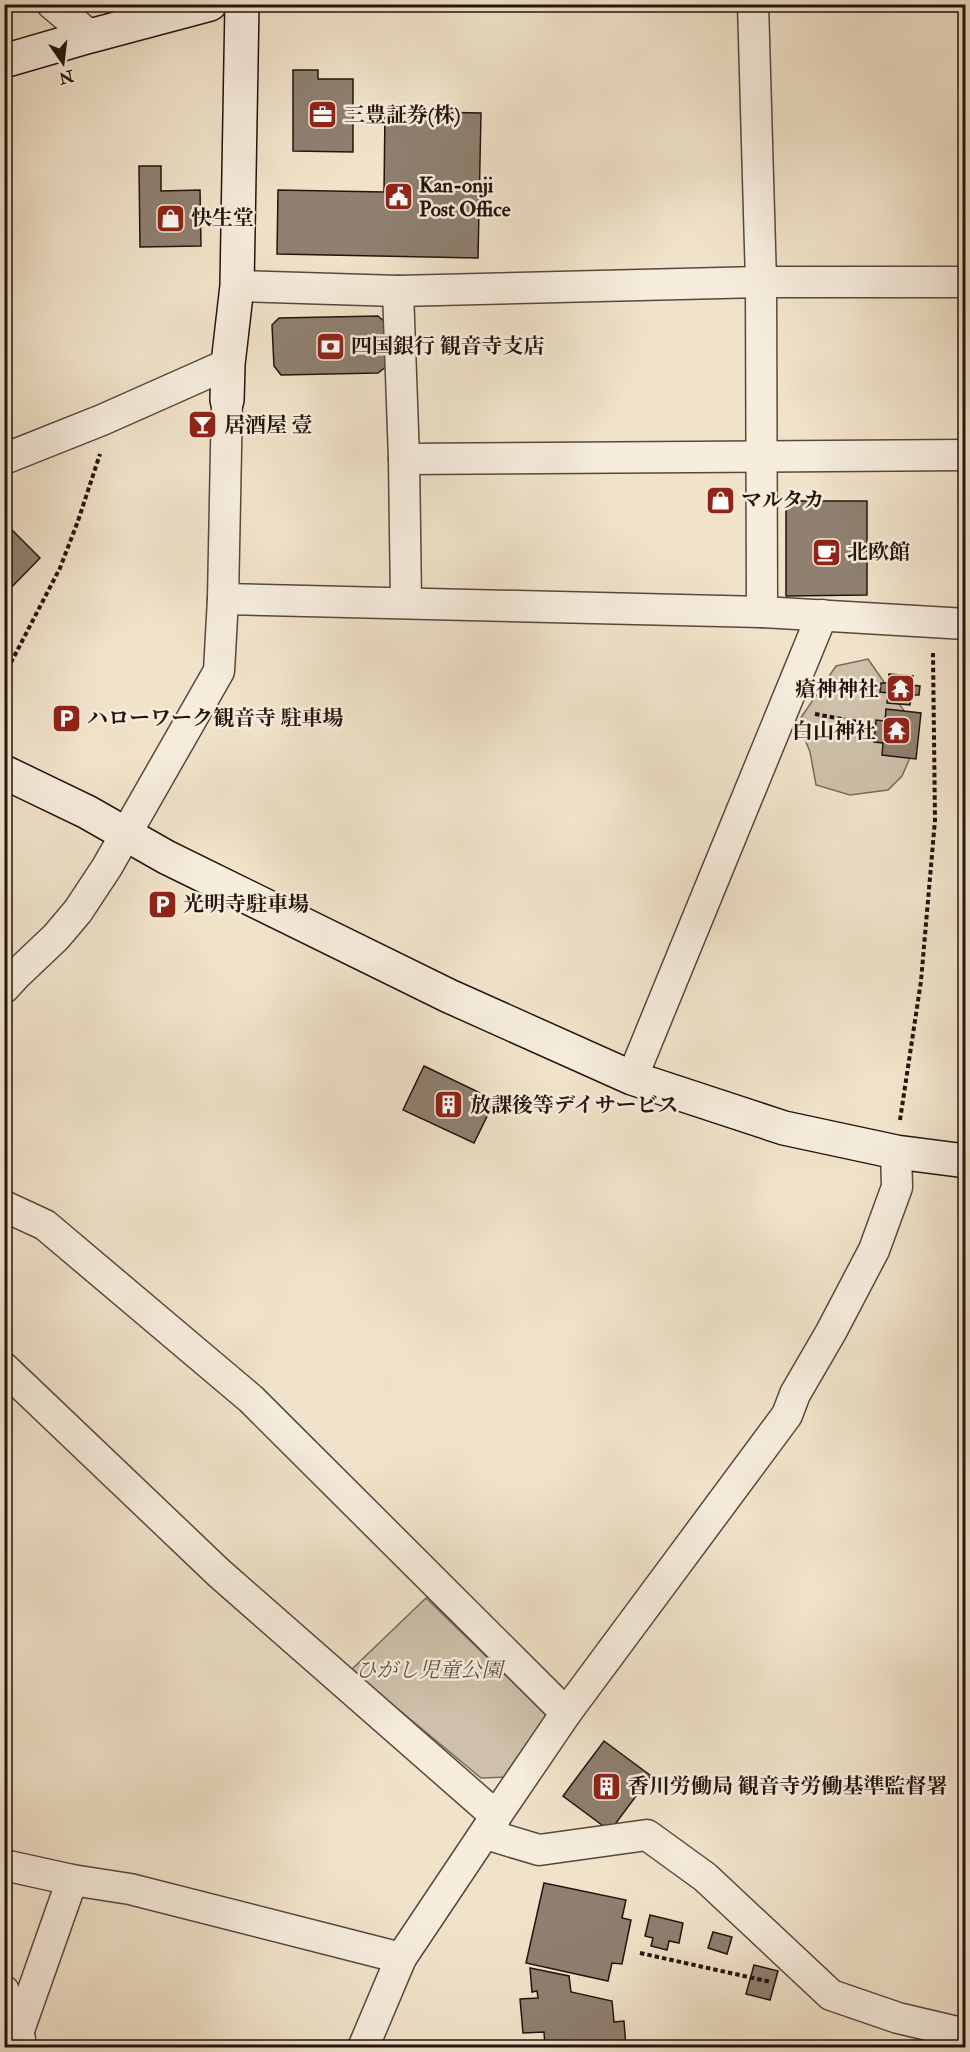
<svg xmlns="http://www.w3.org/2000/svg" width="970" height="2052" viewBox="0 0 970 2052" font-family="'IM FELL Double Pica','Noto Serif JP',serif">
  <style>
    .green { fill: #cec0aa; stroke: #796a5c; stroke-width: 1.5 }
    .building { fill: #8f8070; stroke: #24140e; stroke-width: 1.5 }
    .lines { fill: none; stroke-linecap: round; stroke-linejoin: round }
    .street-casing { stroke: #57483d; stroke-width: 33 }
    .secondary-casing { stroke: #24140e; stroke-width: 36 }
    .path { stroke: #24140e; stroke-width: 4; stroke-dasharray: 4.5 3; stroke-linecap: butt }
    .street { stroke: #f6eddd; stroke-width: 30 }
    .secondary { stroke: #f6eddd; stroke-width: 33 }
    .labels { text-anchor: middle; stroke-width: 5; stroke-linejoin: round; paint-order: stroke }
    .poi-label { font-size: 21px; font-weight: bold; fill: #24140e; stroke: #f6eddd; text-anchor: start }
    .park-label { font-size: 21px; font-style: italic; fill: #605045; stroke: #f6eddd }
  </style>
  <rect width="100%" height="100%" fill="#f1e3ca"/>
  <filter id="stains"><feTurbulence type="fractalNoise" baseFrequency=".00333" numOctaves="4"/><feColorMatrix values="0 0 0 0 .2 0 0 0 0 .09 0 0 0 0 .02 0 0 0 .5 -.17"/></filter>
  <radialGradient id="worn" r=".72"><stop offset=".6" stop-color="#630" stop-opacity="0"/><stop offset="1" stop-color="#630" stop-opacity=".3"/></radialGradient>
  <g class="green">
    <polygon points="868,659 907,715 913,751 902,776 888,790 850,795 816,785 810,752 798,722 836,666"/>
    <polygon points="426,1598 545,1713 546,1728 513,1777 481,1778 351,1670"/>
  </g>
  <g class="building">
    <polygon points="293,70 318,70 318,79 353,79 353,152 293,151"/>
    <polygon points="385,111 481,113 478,258 277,254 278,190 384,192"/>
    <polygon points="139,166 161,166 161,191 200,190 201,246 140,247"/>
    <polygon points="378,316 386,323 387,366 378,373 281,375 274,366 272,325 279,318"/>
    <polygon points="792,501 867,501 867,595 786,596 786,509"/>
    <polygon points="4,522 40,558 4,595"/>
    <polygon points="889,674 913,676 911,685 920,686 919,695 911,695 910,705 887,703 888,693 880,692 881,683 888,683"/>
    <polygon points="886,709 921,713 916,759 882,755 883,743 874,742 876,720 885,721"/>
    <polygon points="424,1066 495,1100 474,1143 403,1110"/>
    <polygon points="604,1741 651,1776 610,1831 563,1796"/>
    <polygon points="544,1883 626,1900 622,1918 631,1920 622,1964 612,1963 608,1981 526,1963"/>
    <polygon points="650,1915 683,1923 679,1943 669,1941 667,1950 651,1946 653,1938 645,1936"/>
    <polygon points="713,1932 732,1937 727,1954 708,1948"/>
    <polygon points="754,1965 778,1971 770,2000 746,1994"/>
    <polygon points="530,1968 569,1976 571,1992 612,2001 614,2022 624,2021 626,2048 530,2048 545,2046 544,2032 523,2033 520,1999 538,1998 537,1991 532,1992"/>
  </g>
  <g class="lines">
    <defs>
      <g id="street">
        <polyline points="52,4 90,36"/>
        <polyline points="753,4 761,282 762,612"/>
        <polyline points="237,286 398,291 761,282 966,282"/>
        <polyline points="398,291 404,459 406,602"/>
        <polyline points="4,459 102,420 228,364"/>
        <polyline points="404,459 966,455"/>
        <polyline points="223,599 762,612 966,624"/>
        <polyline points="4,988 17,974 56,937 78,911 107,867 219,671 223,599 227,400"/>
        <polyline points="632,1078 822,615"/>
        <polyline points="4,1206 45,1225 251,1399 566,1713"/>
        <polyline points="4,1368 219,1573 496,1816"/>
        <polyline points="486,1834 539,1850 647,1835 705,1877 831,1995 898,2018 966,2034"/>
        <polyline points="4,1865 72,1880 130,1889 401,1958"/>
        <polyline points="4,1991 20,2039"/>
        <polyline points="18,2033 72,1880"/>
        <polyline points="363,2048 401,1958 496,1816 566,1713 787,1415 795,1394 831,1332 874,1250 897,1187 896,1152"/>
      </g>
      <g id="secondary">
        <polyline points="4,61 90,36 210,4"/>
        <polyline points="227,400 228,364 237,286 242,4"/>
        <polyline points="4,772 87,812 166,857 449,996 632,1078 784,1128 896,1152 966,1161"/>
      </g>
    </defs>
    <use href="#street" class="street-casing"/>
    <use href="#secondary" class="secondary-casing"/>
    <g class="path">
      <polyline points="4,676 60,568 78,521 100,454"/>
      <polyline points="815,714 868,724"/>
      <polyline points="900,1120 921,981 935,820 933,653"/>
      <polyline points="640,1953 771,1982"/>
    </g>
    <use href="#street" class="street"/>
    <use href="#secondary" class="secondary"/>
  </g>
  <defs>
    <symbol id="office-square" viewBox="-11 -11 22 22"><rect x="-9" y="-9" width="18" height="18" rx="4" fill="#8f2418" stroke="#f6eddd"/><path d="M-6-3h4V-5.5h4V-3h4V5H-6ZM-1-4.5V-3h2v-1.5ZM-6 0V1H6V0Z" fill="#fff"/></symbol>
    <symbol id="civic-square" viewBox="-11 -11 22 22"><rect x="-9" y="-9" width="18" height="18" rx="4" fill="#8f2418" stroke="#f6eddd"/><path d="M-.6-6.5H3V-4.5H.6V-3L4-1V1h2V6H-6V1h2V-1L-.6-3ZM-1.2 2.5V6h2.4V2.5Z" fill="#fff"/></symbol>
    <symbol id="shop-square" viewBox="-11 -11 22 22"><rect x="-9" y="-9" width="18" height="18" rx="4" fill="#8f2418" stroke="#f6eddd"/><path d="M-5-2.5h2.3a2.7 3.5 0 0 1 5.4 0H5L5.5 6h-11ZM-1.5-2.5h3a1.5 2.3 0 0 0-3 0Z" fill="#fff"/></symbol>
    <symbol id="bank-square" viewBox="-11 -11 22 22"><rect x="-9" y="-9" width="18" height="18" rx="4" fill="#8f2418" stroke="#f6eddd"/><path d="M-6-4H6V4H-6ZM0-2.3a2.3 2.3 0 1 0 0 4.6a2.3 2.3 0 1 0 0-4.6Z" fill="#fff"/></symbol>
    <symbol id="bar-square" viewBox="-11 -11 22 22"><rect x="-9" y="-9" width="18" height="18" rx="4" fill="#8f2418" stroke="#f6eddd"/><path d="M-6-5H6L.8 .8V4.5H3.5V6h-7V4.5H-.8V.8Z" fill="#fff"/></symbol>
    <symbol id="cafe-square" viewBox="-11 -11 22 22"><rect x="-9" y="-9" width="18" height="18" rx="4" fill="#8f2418" stroke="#f6eddd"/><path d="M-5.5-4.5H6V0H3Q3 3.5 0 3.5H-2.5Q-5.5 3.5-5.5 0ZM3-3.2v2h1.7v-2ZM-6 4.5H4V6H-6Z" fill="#fff"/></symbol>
    <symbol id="temple-square" viewBox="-11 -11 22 22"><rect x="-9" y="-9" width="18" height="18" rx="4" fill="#8f2418" stroke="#f6eddd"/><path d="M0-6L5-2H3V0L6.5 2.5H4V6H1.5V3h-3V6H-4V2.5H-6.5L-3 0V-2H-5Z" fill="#fff"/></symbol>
    <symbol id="parking-square" viewBox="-11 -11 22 22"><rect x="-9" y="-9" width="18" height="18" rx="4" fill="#8f2418" stroke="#f6eddd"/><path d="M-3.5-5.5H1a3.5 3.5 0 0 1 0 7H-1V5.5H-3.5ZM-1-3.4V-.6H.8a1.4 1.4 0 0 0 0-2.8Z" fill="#fff"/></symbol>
    <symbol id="building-square" viewBox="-11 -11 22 22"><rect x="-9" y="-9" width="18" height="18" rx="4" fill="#8f2418" stroke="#f6eddd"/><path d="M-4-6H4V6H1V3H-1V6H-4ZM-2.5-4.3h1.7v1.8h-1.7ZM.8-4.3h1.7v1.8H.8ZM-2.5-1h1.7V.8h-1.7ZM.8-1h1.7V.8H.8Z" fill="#fff"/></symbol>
  </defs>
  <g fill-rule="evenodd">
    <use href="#office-square" x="306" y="98" width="33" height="33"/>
    <use href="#civic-square" x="382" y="180" width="33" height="33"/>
    <use href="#shop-square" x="154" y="202" width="33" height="33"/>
    <use href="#bank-square" x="314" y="330" width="33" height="33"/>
    <use href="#bar-square" x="186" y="408" width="33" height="33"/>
    <use href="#shop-square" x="704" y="484" width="33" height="33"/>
    <use href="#cafe-square" x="810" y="536" width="33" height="33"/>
    <use href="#temple-square" x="884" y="672" width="33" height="33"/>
    <use href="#parking-square" x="50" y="702" width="33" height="33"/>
    <use href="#temple-square" x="880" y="714" width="33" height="33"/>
    <use href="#parking-square" x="146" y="888" width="33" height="33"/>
    <use href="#building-square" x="432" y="1088" width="33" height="33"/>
    <use href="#building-square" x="590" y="1770" width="33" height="33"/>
  </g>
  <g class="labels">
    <g class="poi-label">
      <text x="344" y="122">三豊証券(株)</text>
      <text x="419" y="192">Kan-onji<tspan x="419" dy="24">Post Office</tspan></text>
      <text x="191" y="225">快生堂</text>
      <text x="351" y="353">四国銀行 観音寺支店</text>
      <text x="224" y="432">居酒屋 壹</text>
      <text x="741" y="507">マルタカ</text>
      <text x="847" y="559">北欧館</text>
      <text x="879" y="696" text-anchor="end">瘡神神社</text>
      <text x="87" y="725">ハローワーク観音寺 駐車場</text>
      <text x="876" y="738" text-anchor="end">白山神社</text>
      <text x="183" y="911">光明寺駐車場</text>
      <text x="470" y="1112">放課後等デイサービス</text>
      <text x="628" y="1793">香川労働局 観音寺労働基準監督署</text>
    </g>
    <g class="park-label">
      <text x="429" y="1677">ひがし児童公園</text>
    </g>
  </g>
  <rect width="970" height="2052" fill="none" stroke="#f1e3ca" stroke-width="24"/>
  <rect x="6" y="6" width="958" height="2040" fill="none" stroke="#24140e" stroke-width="3"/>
  <rect x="12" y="12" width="946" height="2028" fill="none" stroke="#24140e" stroke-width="1.5"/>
  <g transform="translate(63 63) rotate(166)" stroke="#f6eddd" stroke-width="4.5" paint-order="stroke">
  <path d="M0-4.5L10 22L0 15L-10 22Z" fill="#24140e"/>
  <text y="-9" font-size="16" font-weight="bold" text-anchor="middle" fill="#24140e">N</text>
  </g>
  <rect width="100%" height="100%" filter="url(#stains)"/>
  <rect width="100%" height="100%" fill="url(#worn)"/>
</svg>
